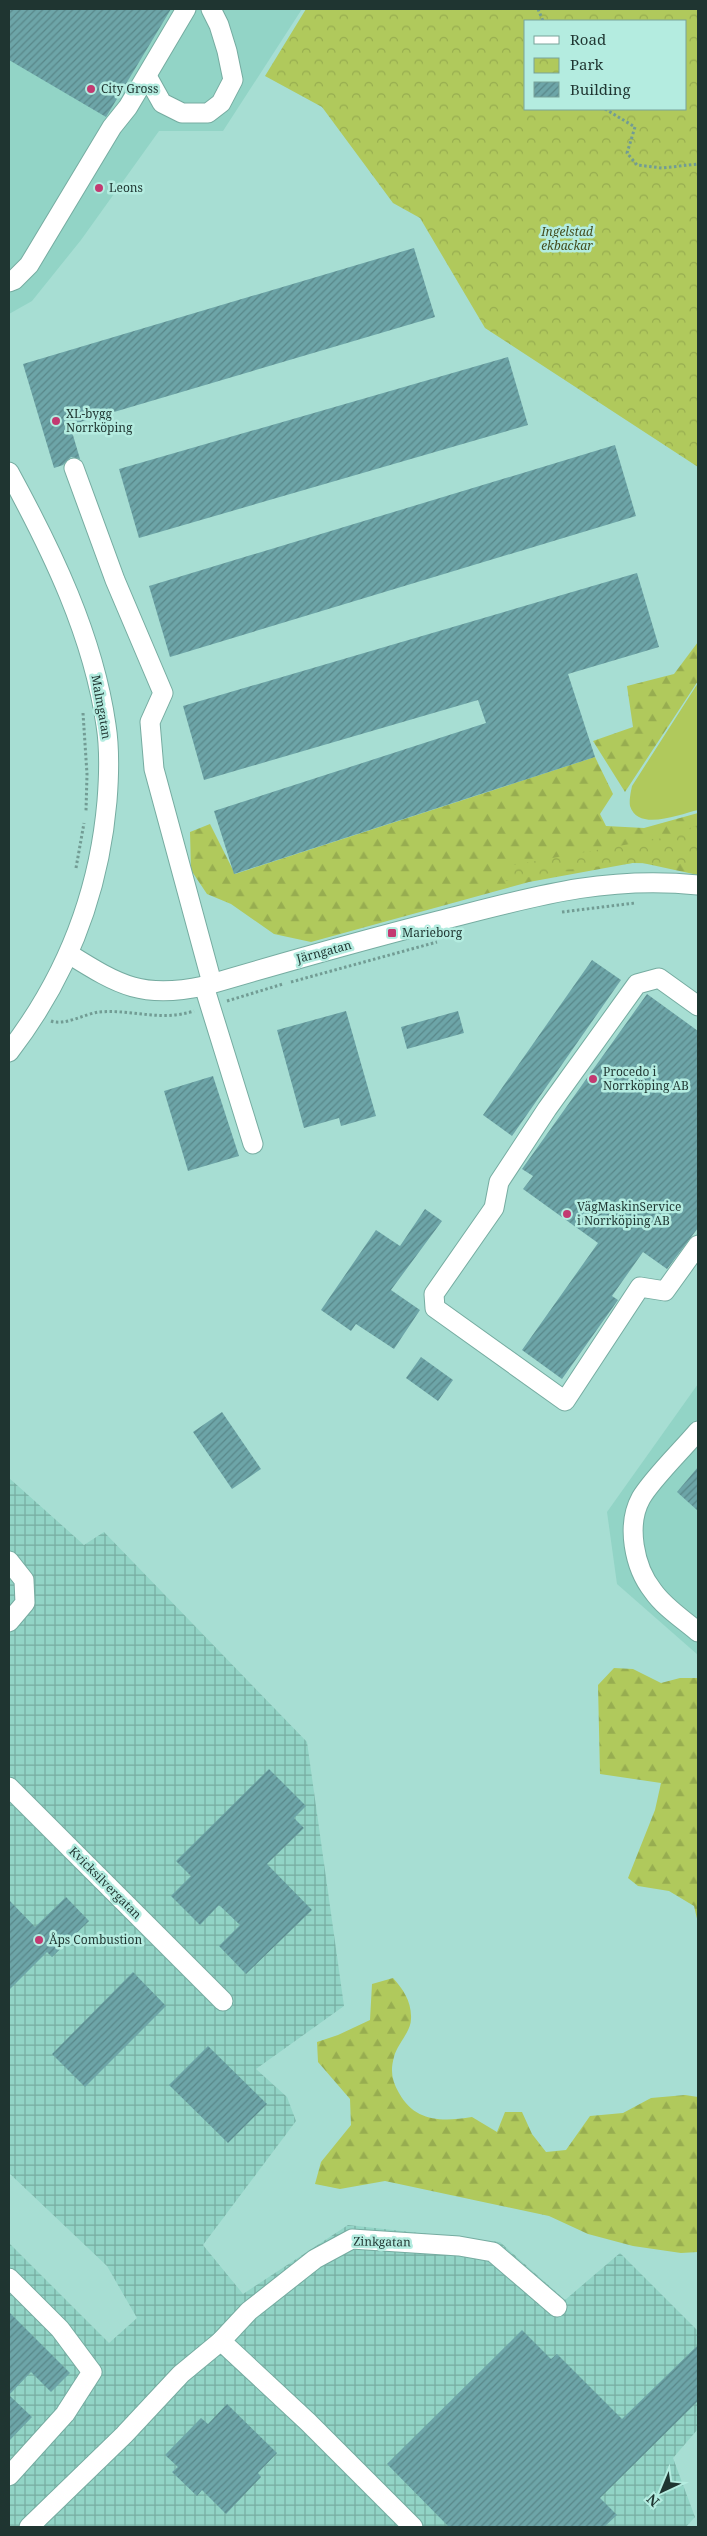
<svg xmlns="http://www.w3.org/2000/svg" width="707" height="2536" viewBox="0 0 707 2536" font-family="'Noto Serif',serif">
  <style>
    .built { fill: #92d4c6 }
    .industrial { fill: url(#industrial-grid) }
    .green { fill: #b0c95c }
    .forest { fill: url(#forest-firs) }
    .park { fill: url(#park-crowns); fill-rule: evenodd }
    .building { fill: url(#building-hatch) }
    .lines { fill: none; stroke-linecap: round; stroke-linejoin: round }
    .minor-casing { stroke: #76aca1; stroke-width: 21 }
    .path { stroke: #729c94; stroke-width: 3; stroke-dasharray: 2.5 2.5; stroke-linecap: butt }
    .minor { stroke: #fff; stroke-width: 19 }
    .poi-dot { fill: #c33971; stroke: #b4ece0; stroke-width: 2 }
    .labels { text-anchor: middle; stroke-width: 5; stroke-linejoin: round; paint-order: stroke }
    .poi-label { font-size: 12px; fill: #1f3531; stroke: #b4ece0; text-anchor: start }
    .park-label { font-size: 12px; font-style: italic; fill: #434d1f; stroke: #b4ece0 }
    .street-label { font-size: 12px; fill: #1f3531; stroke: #b4ece0 }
  </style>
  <defs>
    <pattern id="industrial-grid" width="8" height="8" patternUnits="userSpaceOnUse" patternTransform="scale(1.25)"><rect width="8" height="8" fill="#92d4c6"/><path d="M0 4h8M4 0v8" fill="none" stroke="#77ada1"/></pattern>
    <pattern id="forest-firs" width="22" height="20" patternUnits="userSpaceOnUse" patternTransform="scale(1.25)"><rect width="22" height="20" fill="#b0c95c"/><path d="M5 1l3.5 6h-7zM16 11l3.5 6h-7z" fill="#97ad50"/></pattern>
    <pattern id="park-crowns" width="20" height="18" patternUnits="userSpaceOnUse" patternTransform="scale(1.25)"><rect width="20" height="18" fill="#b0c95c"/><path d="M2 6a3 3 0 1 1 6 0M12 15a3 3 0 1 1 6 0" fill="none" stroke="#97ad50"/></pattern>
    <pattern id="building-hatch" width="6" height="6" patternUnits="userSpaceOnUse" patternTransform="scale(1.25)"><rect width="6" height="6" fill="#6da5a8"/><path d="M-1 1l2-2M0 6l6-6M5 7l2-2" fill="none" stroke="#598789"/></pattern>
  </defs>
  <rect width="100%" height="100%" fill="#a7ded3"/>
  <g class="built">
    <polygon points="9,9 302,9 223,131 159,131 81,240 32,301 9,314"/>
    <polygon points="698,1384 698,1655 617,1584 607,1512"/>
  </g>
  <polygon class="industrial" points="9,1478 84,1545 104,1532 307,1742 344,2006 256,2069 287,2097 296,2121 203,2245 243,2294 348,2225 500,2242 565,2300 620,2253 698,2331 698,2429 673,2458 695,2517 686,2527 9,2527 9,2243 109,2343 137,2318 107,2266 9,2173"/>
  <path class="green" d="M698,683v127c-18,4 -60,22 -68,-4 -1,-6 1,-15 2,-20z"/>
  <g class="forest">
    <polygon points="698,642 698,681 625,792 593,741 633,727 627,686 674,674"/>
    <polygon points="595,757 613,794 600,814 606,826 644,828 698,813 698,875 638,862 529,882 311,942 274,934 231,904 207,894 191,870 190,832 210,824 235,874"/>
    <polygon points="614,1668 633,1669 661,1683 680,1678 698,1678 698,1923 694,1906 669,1891 638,1886 628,1878 655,1810 661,1783 600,1774 598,1685"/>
    <path d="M393,1978c10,11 19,24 18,41 0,13 -14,25 -17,38 -4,14 -2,24 5,36 16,29 43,29 73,24l25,15 8,-20h17l10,22 14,18 20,-2 24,-34 33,-3 28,-15 34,-3 13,2v155l-17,1 -48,-7 -45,-12 -39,-18 -164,-35 -45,8 -25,-5 6,-22 30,-37 -1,-26 -32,-37 -1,-20 21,-7 32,-15 2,-36z"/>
  </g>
  <g class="park">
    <path d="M306,9h392v458l-213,-139 -65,-110 -27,-15 -71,-96 -57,-31zM526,21h160v88h-160z"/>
    <polygon points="698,825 698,864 632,863 574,869 506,881 502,867 663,838"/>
  </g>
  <g class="building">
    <polygon points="9,9 171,9 106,117 9,60"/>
    <polygon points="414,248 435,317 70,425 80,459 71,457 63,465 54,468 23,364"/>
    <polygon points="508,357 528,425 139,538 119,469"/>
    <polygon points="615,445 636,516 170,657 149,586"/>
    <polygon points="637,573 659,647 568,674 595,757 234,874 214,811 486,723 478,700 204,780 183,706"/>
    <polygon points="592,960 621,980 512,1136 483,1115"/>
    <polygon points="647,994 698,1031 698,1228 667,1269 643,1252 612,1296 618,1300 562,1379 522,1350 598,1243 523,1189 533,1176 522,1169"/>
    <polygon points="346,1011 376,1116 341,1126 339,1118 304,1128 277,1030"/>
    <polygon points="458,1011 464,1033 407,1049 401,1027"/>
    <polygon points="213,1076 239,1156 188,1171 164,1091"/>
    <polygon points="425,1209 442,1221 391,1290 420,1310 394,1349 356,1324 351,1331 321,1310 376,1230 400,1246"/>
    <polygon points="421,1357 453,1380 438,1401 406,1378"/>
    <polygon points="222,1412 261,1469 232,1489 193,1432"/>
    <polygon points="698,1467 698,1511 677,1492"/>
    <polygon points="269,1769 306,1806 294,1818 304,1828 267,1864 312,1910 246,1974 219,1946 240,1925 219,1905 200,1925 171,1896 191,1876 176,1861"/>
    <polygon points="66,1897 89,1921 52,1957 47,1952 9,1990 9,1900 35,1927"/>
    <polygon points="133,1972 166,2006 85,2087 52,2054"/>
    <polygon points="208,2046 267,2104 228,2143 169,2085"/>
    <polygon points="9,2312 70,2373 51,2392 31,2372 9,2395 32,2417 9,2441"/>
    <polygon points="522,2330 551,2359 557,2354 622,2419 698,2345 698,2401 600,2498 617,2515 604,2527 449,2527 387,2464"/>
    <polygon points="227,2404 277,2453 258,2473 261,2477 226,2514 202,2490 197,2496 172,2472 178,2467 165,2455 201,2418 208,2424"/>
  </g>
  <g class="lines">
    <defs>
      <g id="minor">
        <polyline points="147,76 162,103 182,113 208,113 221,103 233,80 227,51 219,25 211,9"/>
        <polyline points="9,282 14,280 29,265 112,127 128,107 186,9"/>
        <polyline points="74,468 115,580 163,693 150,722 154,769 212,983"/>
        <path d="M9,472c43,79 84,163 97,253 4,25 3,51 1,76 -8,93 -41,177 -98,251"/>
        <path d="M69,954c51,32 74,45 135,32 78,-23 156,-45 234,-65 91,-23 165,-46 260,-36"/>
        <polyline points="204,986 253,1144"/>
        <polyline points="698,1006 659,978 637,984 547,1109 499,1182 494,1208 434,1294 435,1308 565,1401 640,1287 665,1291 698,1245"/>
        <path d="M698,1431c-15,18 -46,48 -57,67 -15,27 -7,69 12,93 11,16 31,29 45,41"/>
        <polyline points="9,1561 24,1580 25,1603 9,1622"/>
        <polyline points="9,1787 223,2001"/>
        <polyline points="9,2278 60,2329 92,2372 65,2414 9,2476"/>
        <polyline points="221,2341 308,2422 413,2527"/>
        <polyline points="29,2527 124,2435 181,2374 221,2341 249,2311 315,2259 352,2239 459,2246 493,2252 557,2307"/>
      </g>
    </defs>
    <use href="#minor" class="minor-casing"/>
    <g class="path">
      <polyline points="538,9 543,21"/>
      <polyline points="605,109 635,127 627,153 637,165 662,168 698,164"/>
      <polyline points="83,713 87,774 86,811"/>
      <polyline points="76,868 84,823"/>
      <polyline points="562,912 635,903"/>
      <polyline points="291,982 437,942"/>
      <polyline points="227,1001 283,984"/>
      <path d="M51,1021c14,5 33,-7 48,-9 33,-3 61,10 95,-1"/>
    </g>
    <use href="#minor" class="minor"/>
  </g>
  <g class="poi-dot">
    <circle cx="91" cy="89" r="5"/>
    <circle cx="99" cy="188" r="5"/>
    <circle cx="56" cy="421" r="5"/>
    <rect x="387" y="928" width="10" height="10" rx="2.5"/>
    <circle cx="593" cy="1079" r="5"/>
    <circle cx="567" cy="1214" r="5"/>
    <circle cx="39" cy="1940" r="5"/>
  </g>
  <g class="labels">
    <g class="poi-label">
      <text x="101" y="93">City Gross</text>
      <text x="109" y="192">Leons</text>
      <text x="66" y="418">XL-bygg<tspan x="66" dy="14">Norrköping</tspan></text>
      <text x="402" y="937">Marieborg</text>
      <text x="603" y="1076">Procedo i<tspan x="603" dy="14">Norrköping AB</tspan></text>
      <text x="577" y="1211">VägMaskinService<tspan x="577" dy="14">i Norrköping AB</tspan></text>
      <text x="49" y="1944">Åps Combustion</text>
    </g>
    <g class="park-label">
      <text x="567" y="236">Ingelstad<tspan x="567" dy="14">ekbackar</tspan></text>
    </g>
    <g class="street-label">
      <text transform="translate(101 707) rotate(80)" y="4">Malmgatan</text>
      <text transform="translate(324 952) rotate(-15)" y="4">Järngatan</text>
      <text transform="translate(105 1883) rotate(45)" y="4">Kvicksilvergatan</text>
      <text transform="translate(382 2242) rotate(1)" y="4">Zinkgatan</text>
    </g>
  </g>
  <rect width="707" height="2536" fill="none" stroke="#1f3531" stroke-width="20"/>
  <rect x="524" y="20" width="162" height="90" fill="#b4ece0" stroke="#78a39a"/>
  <rect x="534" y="36" width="25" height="8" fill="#ffffff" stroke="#78a39a"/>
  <text x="570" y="45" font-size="15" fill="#1f3531">Road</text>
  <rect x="534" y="58" width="25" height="15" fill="url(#park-crowns)" stroke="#78a39a"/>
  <text x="570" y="70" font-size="15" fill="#1f3531">Park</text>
  <rect x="534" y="82" width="25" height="15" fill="url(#building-hatch)" stroke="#78a39a"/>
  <text x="570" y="95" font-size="15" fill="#1f3531">Building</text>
  <g transform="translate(662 2491) rotate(224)" stroke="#b4ece0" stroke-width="4" paint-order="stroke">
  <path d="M0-4L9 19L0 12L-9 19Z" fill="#1f3531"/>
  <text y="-8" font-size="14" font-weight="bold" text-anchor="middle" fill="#1f3531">N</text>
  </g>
</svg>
